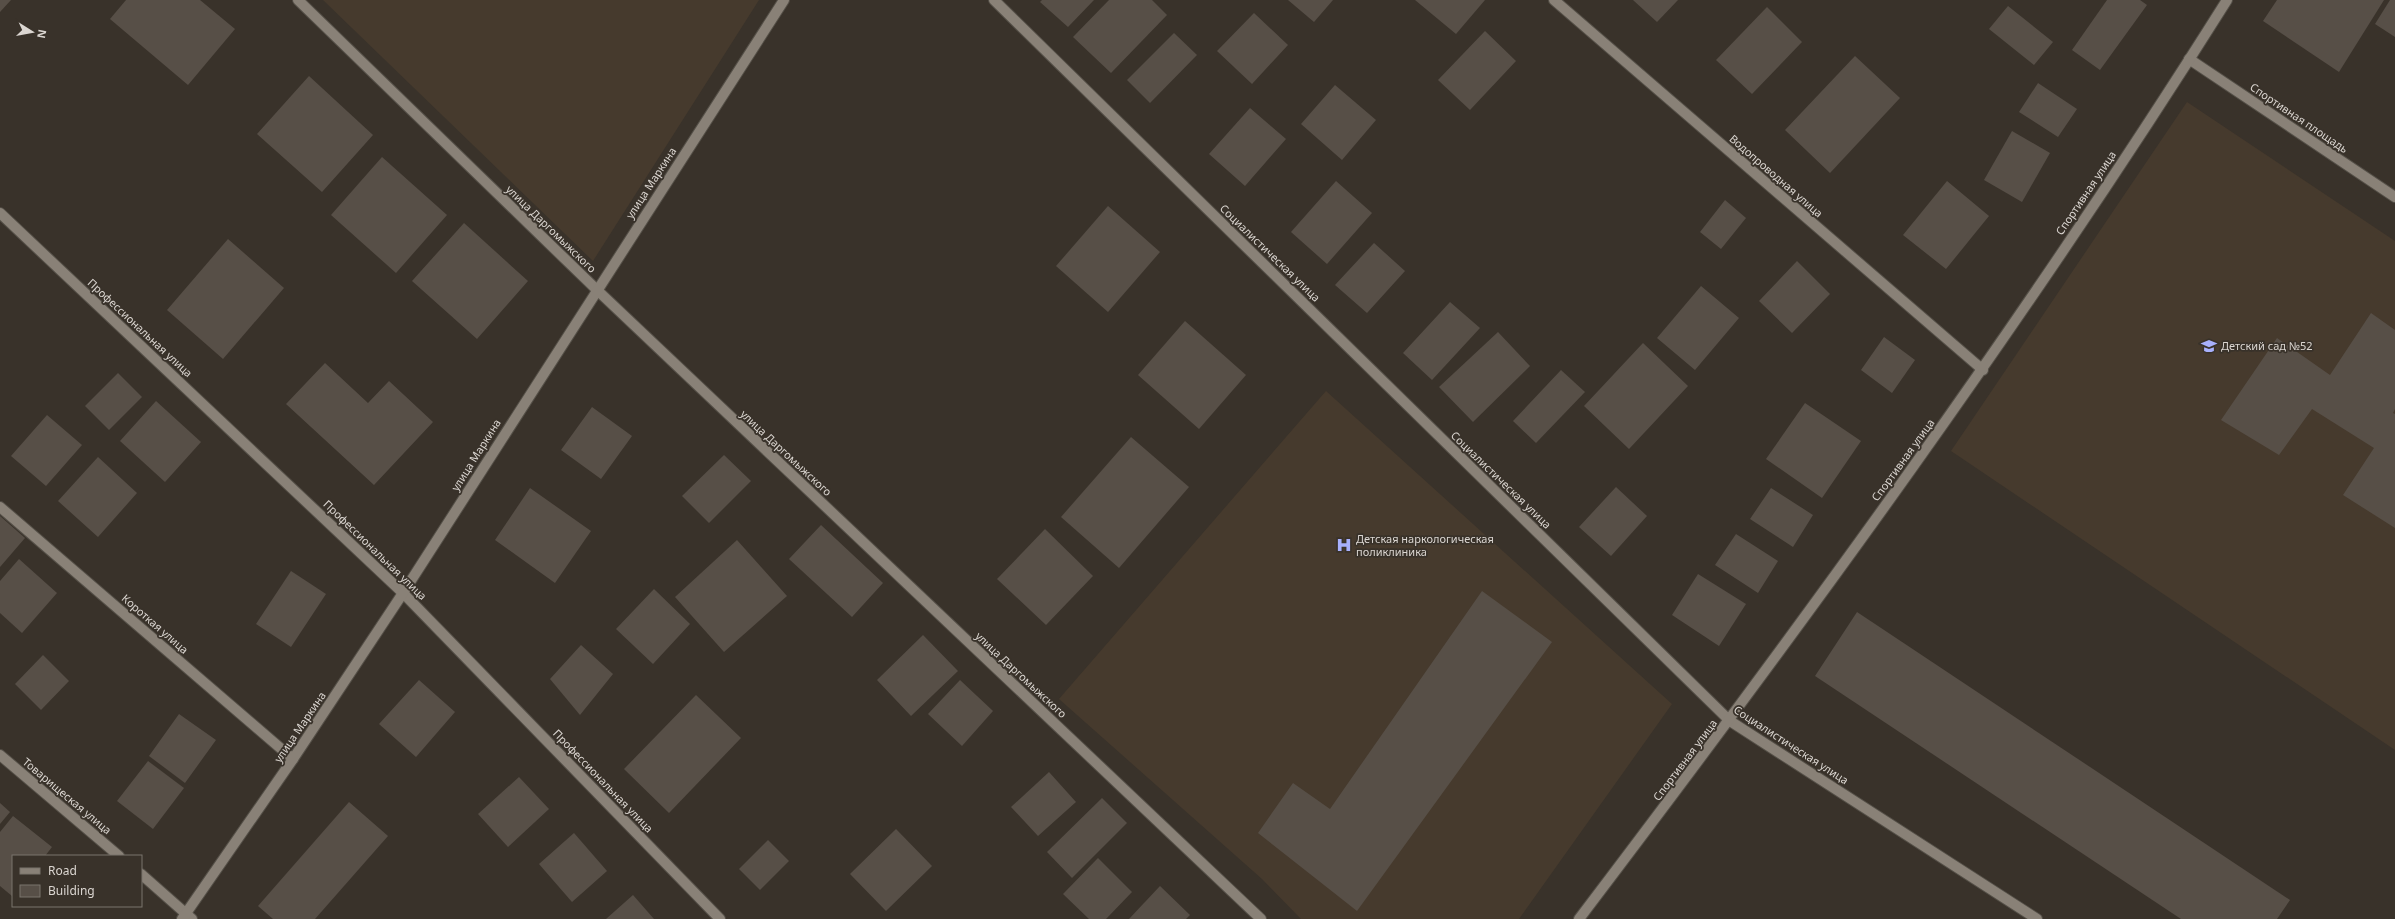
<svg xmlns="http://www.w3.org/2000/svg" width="2395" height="919" viewBox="0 0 2395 919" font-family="'Noto Sans',sans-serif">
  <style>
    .built { fill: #463a2d }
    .building { fill: #574f47 }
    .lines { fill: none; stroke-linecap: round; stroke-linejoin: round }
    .minor-casing { stroke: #544f47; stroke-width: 12 }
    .minor { stroke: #898177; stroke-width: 10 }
    .labels { text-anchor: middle; stroke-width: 3.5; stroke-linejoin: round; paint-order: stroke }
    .street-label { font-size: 11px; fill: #dbd6d1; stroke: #39322a }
    .poi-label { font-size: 11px; fill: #dbd6d1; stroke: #39322a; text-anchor: start }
  </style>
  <rect width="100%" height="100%" fill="#39322a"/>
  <g class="built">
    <polygon points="323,0 759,0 593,261"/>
    <polygon points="2187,102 2395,241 2395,750 1951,451"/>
    <polygon points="1326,391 1672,704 1519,919 1301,919 1262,879 1059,699"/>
  </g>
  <g class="building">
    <polygon points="0,0 11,0 0,12"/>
    <polygon points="126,0 200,0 235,29 188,85 110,19"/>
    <polygon points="1042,0 1094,0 1068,27 1040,2"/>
    <polygon points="1109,0 1152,0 1167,15 1111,73 1073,37"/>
    <polygon points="1288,0 1333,0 1314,22"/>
    <polygon points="1415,0 1485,0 1456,34"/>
    <polygon points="1633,0 1678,0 1657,22"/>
    <polygon points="2107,0 2140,0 2147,5 2100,70 2072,50"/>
    <polygon points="2277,0 2384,0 2339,72 2263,21"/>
    <polygon points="2390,0 2395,0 2395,37 2375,24"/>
    <polygon points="2008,6 2053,42 2034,65 1989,29"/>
    <polygon points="1767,7 1802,42 1752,94 1716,60"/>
    <polygon points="1254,13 1288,45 1252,84 1217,51"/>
    <polygon points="1485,31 1516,61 1470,110 1438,80"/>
    <polygon points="1174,33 1197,55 1150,103 1127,80"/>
    <polygon points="1855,56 1900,98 1830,173 1785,130"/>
    <polygon points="309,76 373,135 322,192 257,134"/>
    <polygon points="2038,83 2077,109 2058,137 2019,112"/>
    <polygon points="1335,85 1376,120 1342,160 1301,124"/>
    <polygon points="1250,108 1286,139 1245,186 1209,154"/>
    <polygon points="2012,131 2050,153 2022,202 1984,180"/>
    <polygon points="382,157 447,215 396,273 331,215"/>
    <polygon points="1336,181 1372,213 1327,264 1291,232"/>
    <polygon points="1947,181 1989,216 1946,269 1903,235"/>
    <polygon points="1725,200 1746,218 1721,249 1700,232"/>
    <polygon points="1108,206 1160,252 1108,312 1056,266"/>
    <polygon points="464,223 528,281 477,339 412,281"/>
    <polygon points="228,239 284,288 223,359 167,310"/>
    <polygon points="1374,243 1405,271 1367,313 1335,285"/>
    <polygon points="1797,261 1830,294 1792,333 1759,301"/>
    <polygon points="1701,286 1739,318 1695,370 1657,338"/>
    <polygon points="1450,302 1480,328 1432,380 1403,353"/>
    <polygon points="2371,313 2395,330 2395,409 2393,413 2395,414 2395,528 2343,495 2374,448 2312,409 2279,455 2221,420 2277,338 2330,375"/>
    <polygon points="1185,321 1246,375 1199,429 1138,375"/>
    <polygon points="1498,332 1530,366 1473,422 1439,387"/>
    <polygon points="1884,337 1915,360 1892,393 1861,370"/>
    <polygon points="1643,343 1688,386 1629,449 1584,406"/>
    <polygon points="325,363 368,403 389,381 433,422 374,485 286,404"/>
    <polygon points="1561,370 1585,392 1536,443 1513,421"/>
    <polygon points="118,373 142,397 109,430 85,406"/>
    <polygon points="156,401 201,442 165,482 120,441"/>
    <polygon points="1805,403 1861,441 1822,498 1766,459"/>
    <polygon points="592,407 632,436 601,479 561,450"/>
    <polygon points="47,415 82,445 46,486 11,456"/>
    <polygon points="1131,437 1189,487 1119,568 1061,517"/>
    <polygon points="724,455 751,481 709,523 682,496"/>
    <polygon points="98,457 137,493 98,537 58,501"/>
    <polygon points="1616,487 1647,516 1611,556 1579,527"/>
    <polygon points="530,488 591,531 555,583 495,540"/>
    <polygon points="1771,488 1813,515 1793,547 1750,519"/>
    <polygon points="0,516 25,538 0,567"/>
    <polygon points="821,525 883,583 852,617 789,559"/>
    <polygon points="1045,529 1093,576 1046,625 997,579"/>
    <polygon points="1736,534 1778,561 1758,593 1715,565"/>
    <polygon points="737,540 787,596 724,652 675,597"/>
    <polygon points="19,559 57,593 22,633 0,613 0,581"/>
    <polygon points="291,571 326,594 291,647 256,624"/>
    <polygon points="1698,574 1746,604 1719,646 1672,615"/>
    <polygon points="654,589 690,624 653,664 616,629"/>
    <polygon points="1482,591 1552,642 1357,911 1258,833 1293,783 1330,809"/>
    <polygon points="1857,612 2290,900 2277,919 2181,919 1815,676"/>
    <polygon points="923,635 958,671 911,716 877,680"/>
    <polygon points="581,645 613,674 580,715 550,679"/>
    <polygon points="43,655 69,681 41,710 15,684"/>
    <polygon points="419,680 455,712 416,757 379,724"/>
    <polygon points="960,680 993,711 962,746 928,714"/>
    <polygon points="696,695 741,738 669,813 624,769"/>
    <polygon points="179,714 216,740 185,783 149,756"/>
    <polygon points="148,761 184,788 153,829 117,801"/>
    <polygon points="1049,772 1076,802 1038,836 1011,807"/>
    <polygon points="519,777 549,809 508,847 478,814"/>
    <polygon points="1102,798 1127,823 1072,878 1047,852"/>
    <polygon points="349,802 388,836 315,919 273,919 258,906"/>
    <polygon points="0,803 10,812 0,824"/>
    <polygon points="13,816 52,847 45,856 13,856 12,896 0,886 0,832"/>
    <polygon points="896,829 932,866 886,911 850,874"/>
    <polygon points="574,833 607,871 572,902 539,864"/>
    <polygon points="768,840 789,861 760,890 739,869"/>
    <polygon points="1098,858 1132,892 1106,919 1089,919 1063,894"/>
    <polygon points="1160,886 1190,915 1186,919 1129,919"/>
    <polygon points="633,895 654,919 606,919"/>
  </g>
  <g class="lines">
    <defs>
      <g id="minor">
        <polyline points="298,0 596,289 1261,919"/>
        <polyline points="994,0 1730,721 2037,919"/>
        <polyline points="1554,0 1983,370"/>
        <polyline points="2189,59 2395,197"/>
        <polyline points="0,213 403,593 720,919"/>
        <polyline points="0,507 293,759"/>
        <polyline points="0,755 119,856"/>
        <polyline points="141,874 192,919"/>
        <polyline points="182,919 293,759 403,593 784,0"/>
        <path d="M1579,919c227,-299 448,-601 648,-919"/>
      </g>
    </defs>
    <use href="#minor" class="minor-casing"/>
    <use href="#minor" class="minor"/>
  </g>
  <defs>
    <symbol id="school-bare" viewBox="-9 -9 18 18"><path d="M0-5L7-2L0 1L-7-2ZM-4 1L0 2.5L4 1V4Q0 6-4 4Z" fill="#a8b0fc" stroke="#39322a" stroke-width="2.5" paint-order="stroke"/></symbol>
    <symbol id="hospital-bare" viewBox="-9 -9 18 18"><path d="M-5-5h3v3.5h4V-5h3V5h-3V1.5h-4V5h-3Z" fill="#a8b0fc" stroke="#39322a" stroke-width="2.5" paint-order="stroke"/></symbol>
  </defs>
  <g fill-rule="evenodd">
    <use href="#school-bare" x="2198" y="335" width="22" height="22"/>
    <use href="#hospital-bare" x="1333" y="534" width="22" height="22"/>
  </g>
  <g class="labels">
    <g class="street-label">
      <text transform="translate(2299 118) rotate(34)" y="4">Спортивная площадь</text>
      <text transform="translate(1776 176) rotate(41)" y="4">Водопроводная улица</text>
      <text transform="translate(651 183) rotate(-57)" y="4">улица Маркина</text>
      <text transform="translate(2086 193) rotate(-56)" y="4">Спортивная улица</text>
      <text transform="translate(551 229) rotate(44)" y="4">улица Даргомыжского</text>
      <text transform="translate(1270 253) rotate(44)" y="4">Социалистическая улица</text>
      <text transform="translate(140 328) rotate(43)" y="4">Профессиональная улица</text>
      <text transform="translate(786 453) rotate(43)" y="4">улица Даргомыжского</text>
      <text transform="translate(476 455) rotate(-58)" y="4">улица Маркина</text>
      <text transform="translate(1903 460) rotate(-54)" y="4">Спортивная улица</text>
      <text transform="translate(1501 480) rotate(44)" y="4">Социалистическая улица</text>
      <text transform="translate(375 550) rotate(44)" y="4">Профессиональная улица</text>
      <text transform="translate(155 624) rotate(41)" y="4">Короткая улица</text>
      <text transform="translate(1021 675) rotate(43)" y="4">улица Даргомыжского</text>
      <text transform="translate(300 727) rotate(-56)" y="4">улица Маркина</text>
      <text transform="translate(1791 745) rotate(33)" y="4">Социалистическая улица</text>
      <text transform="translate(1685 760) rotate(-53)" y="4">Спортивная улица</text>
      <text transform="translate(603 781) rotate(46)" y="4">Профессиональная улица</text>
      <text transform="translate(67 796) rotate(40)" y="4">Товарищеская улица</text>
    </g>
    <g class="poi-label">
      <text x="2221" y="350">Детский сад №52</text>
      <text x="1356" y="543">Детская наркологическая<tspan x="1356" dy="13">поликлиника</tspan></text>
    </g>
  </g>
  <rect x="12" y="855" width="130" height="52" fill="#39322a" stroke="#7a746d"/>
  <rect x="20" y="868" width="20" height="6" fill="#898177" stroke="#7a746d"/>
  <text x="48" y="875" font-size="12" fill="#dbd6d1">Road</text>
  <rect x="20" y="885" width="20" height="12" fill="#574f47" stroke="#7a746d"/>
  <text x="48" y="895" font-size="12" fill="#dbd6d1">Building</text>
  <g transform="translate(32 32) rotate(101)" stroke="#39322a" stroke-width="3" paint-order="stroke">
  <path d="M0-3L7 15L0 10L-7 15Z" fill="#dbd6d1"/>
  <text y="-6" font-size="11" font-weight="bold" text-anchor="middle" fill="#dbd6d1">N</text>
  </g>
</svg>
